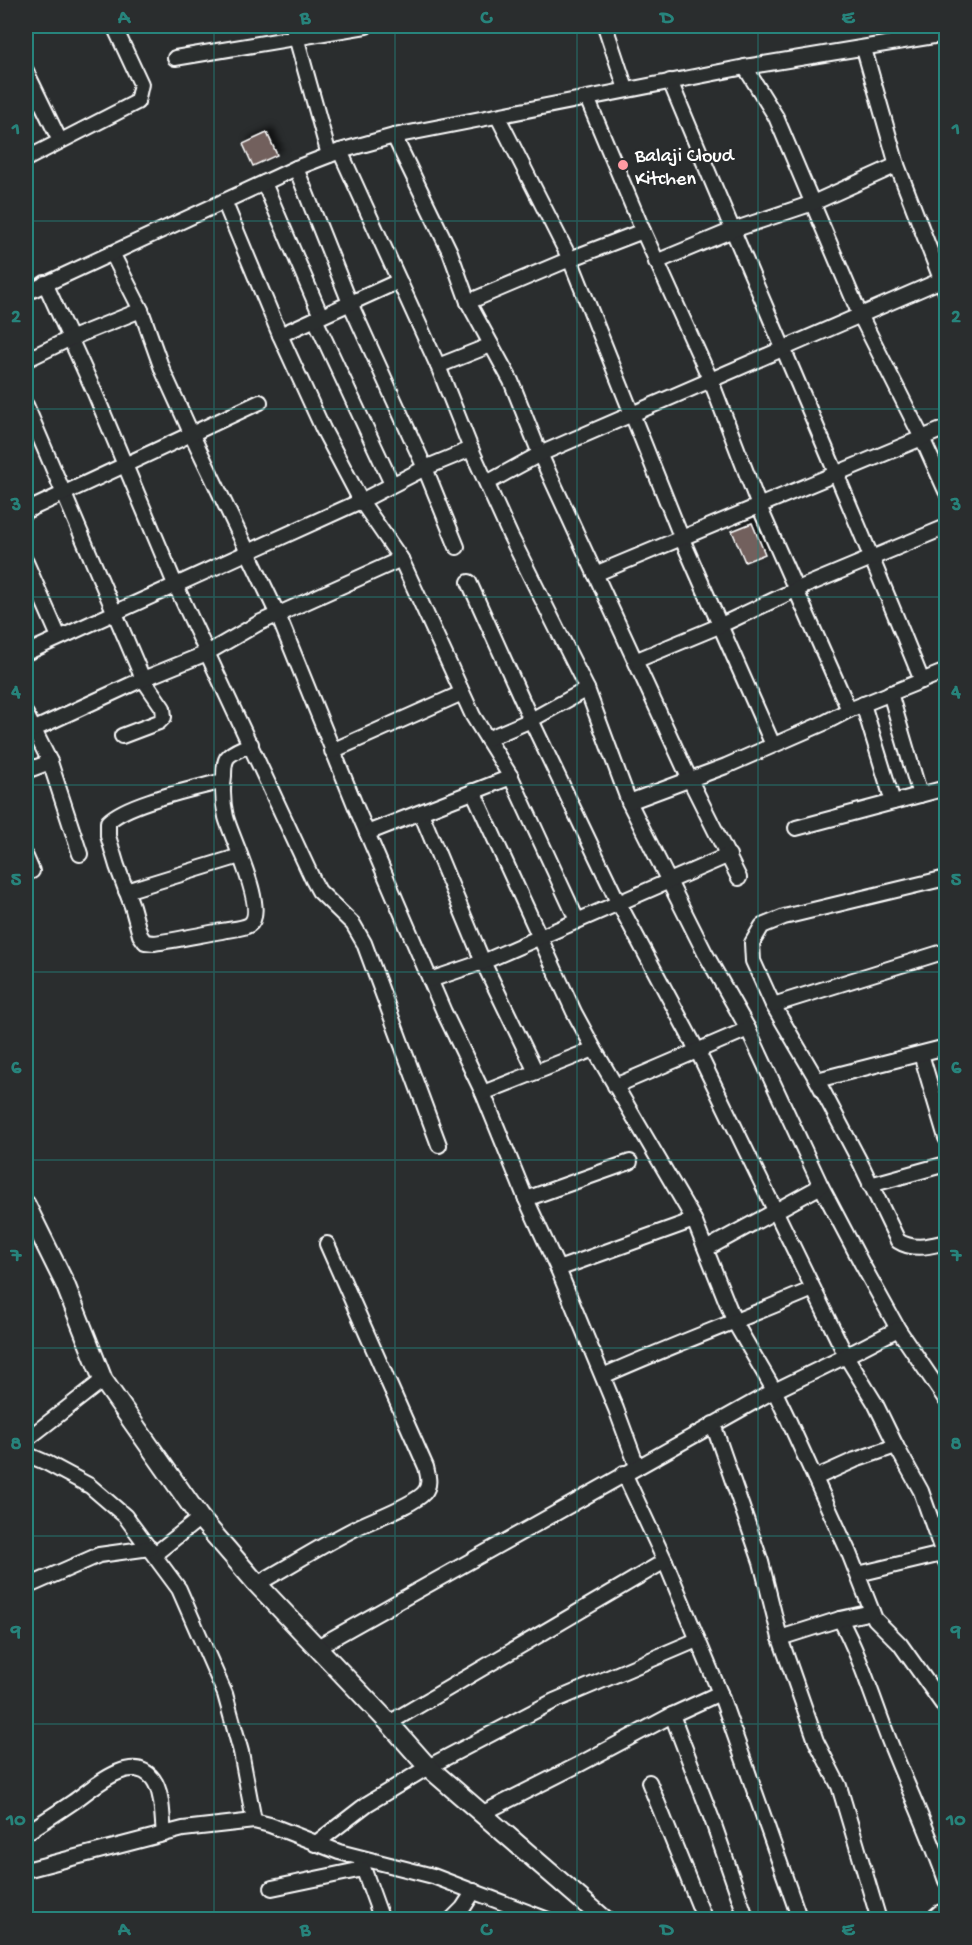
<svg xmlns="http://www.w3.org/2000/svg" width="972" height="1945" viewBox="0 0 972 1945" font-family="'Gochi Hand',sans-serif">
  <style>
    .building { fill: #72605d; stroke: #fff; stroke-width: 1.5; filter: url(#shadow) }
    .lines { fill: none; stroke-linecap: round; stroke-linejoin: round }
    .street-casing { stroke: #fff; stroke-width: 18 }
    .secondary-casing { stroke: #fff; stroke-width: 22 }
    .street { stroke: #2a2d2e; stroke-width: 14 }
    .secondary { stroke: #2a2d2e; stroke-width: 18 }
    .grid { fill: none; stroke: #27847c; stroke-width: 1.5; stroke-opacity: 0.55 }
    .poi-dot { fill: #ff9aa2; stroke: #2a2d2e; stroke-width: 2 }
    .labels { text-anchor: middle; stroke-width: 4.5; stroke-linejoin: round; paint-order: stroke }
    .poi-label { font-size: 20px; fill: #fff; stroke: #2a2d2e; text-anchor: start }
    .neatline { fill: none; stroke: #27847c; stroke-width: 2 }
    .grid-label { font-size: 20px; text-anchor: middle; font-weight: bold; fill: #27847c }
  </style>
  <defs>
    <filter id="shadow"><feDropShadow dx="5.5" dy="-5.5" stdDeviation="3" flood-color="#0009"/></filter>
  </defs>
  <rect width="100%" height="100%" fill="#2a2d2e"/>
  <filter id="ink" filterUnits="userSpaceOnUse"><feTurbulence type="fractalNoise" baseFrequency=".0167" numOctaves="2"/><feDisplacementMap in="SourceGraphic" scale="12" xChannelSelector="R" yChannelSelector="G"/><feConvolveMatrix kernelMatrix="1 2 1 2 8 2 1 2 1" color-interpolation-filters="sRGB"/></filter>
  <g filter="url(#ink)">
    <g class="building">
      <polygon points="267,133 277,155 253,166 243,144"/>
      <polygon points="752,523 765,554 745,562 732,531"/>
    </g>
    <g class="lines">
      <defs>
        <g id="street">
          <polyline points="293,26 329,155"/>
          <polyline points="605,26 626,89"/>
          <polyline points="864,49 897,165"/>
          <polyline points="175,58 366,26"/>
          <polyline points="745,67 776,117 860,315 922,438 946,491"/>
          <polyline points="26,71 60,141"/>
          <path d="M670,81c83,200 171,398 252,600"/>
          <polyline points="587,98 643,231"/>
          <polyline points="498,117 570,259 682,539 773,745"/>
          <polyline points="394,136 450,252 468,302 511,381 540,454 690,780 739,878"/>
          <polyline points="340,151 438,366 471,449 510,535 587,689 629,802 705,953 748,1029 821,1186 862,1264 898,1329 946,1400"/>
          <polyline points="26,159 137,102 141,84 114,26"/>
          <polyline points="296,168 350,303 425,468 457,547"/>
          <polyline points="264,183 321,316"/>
          <polyline points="224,201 280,335 323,429 361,501 401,559 473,716 511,777 577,920"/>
          <polyline points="112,253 141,310 162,369 192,435 278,615 355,805 444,1012 483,1093 526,1199 558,1269 616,1409 637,1466"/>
          <polyline points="656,262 733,230 813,203 897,165 946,292"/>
          <polyline points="45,283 94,391 175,584 313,880 319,891 353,924 364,943 439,1145"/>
          <polyline points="26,293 296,168 340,151 394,136 745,67 946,34"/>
          <polyline points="468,302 570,259 643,231 711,381 759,506 849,710"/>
          <polyline points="315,319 392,484"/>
          <polyline points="280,335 399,281"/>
          <polyline points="26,360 69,339 141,310"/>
          <polyline points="438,366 491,345"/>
          <polyline points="26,405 143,679 163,708 164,717 159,722 122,736"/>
          <polyline points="487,483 540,454 946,278"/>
          <polyline points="26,511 260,402"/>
          <polyline points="26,562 59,637"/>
          <polyline points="595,574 946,428"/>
          <polyline points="469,582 531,720 618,902 698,1052 846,1356 875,1403 896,1446 855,1460 815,1478"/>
          <polyline points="26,653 361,501 425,468 471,449"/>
          <polyline points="637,660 719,626 795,590 946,527"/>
          <polyline points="890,693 920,795"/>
          <polyline points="863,704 893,802"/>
          <polyline points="26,714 50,762 80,854"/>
          <polyline points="26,733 143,679 207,653 259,623 401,559"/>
          <polyline points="487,739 531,720 587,689"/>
          <polyline points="332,751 462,693"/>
          <polyline points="26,771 50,762"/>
          <path d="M223,781c-29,8 -95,21 -115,41v14l9,30 15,40 8,29 5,7 9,1c23,-3 45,-8 68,-12 8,-2 20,-2 27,-6 20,-13 -18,-88 -23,-108 -3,-13 -4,-27 -2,-41 0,-6 0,-13 3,-18 5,-7 17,-10 24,-14"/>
          <polyline points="473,791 574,1012 594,1049"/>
          <polyline points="629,802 726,766 824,723 849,710 946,671"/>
          <polyline points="421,813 483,962 536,1072"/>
          <polyline points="796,828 946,788"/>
          <polyline points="367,833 511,777"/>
          <polyline points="26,857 32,871"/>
          <path d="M946,878l-162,39 -22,9 -10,17 1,18 20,44 44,75 43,82 38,79c16,10 31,5 48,1"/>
          <polyline points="126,891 240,856"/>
          <polyline points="430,980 483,962 729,855"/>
          <polyline points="773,1005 946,951"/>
          <polyline points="921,1054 946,1138"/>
          <polyline points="817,1080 946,1047"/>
          <polyline points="615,1086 748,1029"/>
          <polyline points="483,1093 594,1049 694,1220 735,1323 774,1390 787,1417 849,1553 875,1619 900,1644 946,1709"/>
          <polyline points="870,1185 946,1164"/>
          <polyline points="526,1199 630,1162"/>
          <polyline points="706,1249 821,1186"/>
          <polyline points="558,1269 694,1220"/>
          <path d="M603,1376c69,-31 140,-57 210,-87"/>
          <polyline points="713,1424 761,1562 780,1638 816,1741 839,1786 879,1920"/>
          <polyline points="26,1440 103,1380"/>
          <polyline points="896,1446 921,1491 946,1562"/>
          <polyline points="26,1454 47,1463 90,1486 125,1516 179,1589 225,1694 241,1752 254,1821"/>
          <polyline points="624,1473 665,1561 720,1693 800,1920"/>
          <polyline points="155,1554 200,1518"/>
          <polyline points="858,1574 946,1553"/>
          <path d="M257,1584c34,-19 67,-40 101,-57 16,-8 55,-22 66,-34 7,-8 4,-17 2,-26l-99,-223"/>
          <polyline points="26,1587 99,1555 150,1548"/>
          <path d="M840,1619c20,37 32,77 47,116 19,49 42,97 59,146"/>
          <polyline points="780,1638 840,1619 872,1612"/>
          <polyline points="317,1647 768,1394 846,1356 898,1329"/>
          <polyline points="672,1715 713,1822 747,1920"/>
          <polyline points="389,1723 665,1561"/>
          <polyline points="649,1782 705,1920"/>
          <polyline points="483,1813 580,1764 672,1715 720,1693"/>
          <path d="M26,1833c15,-10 31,-20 47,-31 19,-13 58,-51 80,-23 10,13 9,39 11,55"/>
          <polyline points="315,1844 367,1804 428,1767 554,1701 697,1640"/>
          <polyline points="361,1862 382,1920"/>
          <polyline points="26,1870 183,1829 254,1821 270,1825 339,1852 433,1876 548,1920"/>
          <polyline points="272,1888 363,1869"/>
          <polyline points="451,1920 463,1908 474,1891"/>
          <polyline points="931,1920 939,1913 946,1910"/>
        </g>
        <polyline id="secondary" points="26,1205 65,1284 103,1380 200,1518 257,1584 389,1723 428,1767 605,1920"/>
      </defs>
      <use href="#street" class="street-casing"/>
      <use href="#secondary" class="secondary-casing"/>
      <use href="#street" class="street"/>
      <use href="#secondary" class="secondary"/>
    </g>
  </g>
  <path class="grid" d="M214,26v1894M395,26v1894M577,26v1894M758,26v1894M26,221h920M26,409h920M26,597h920M26,785h920M26,972h920M26,1160h920M26,1348h920M26,1536h920M26,1724h920"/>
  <circle class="poi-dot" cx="623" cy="165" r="6"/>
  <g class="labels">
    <g class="poi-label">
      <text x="635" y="161">Balaji Cloud<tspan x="635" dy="23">Kitchen</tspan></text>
    </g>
  </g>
  <rect width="972" height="1945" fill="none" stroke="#2a2d2e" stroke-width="66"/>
  <rect x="33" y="33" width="906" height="1879" class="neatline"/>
  <g class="grid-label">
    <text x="124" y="23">A</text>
    <text x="305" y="23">B</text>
    <text x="486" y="23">C</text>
    <text x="667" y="23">D</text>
    <text x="848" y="23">E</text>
    <text x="16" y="134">1</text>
    <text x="956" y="134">1</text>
    <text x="16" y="322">2</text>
    <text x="956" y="322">2</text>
    <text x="16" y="510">3</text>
    <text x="956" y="510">3</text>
    <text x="16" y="697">4</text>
    <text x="956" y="697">4</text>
    <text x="16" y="885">5</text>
    <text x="956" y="885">5</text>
    <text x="16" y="1073">6</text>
    <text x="956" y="1073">6</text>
    <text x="16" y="1261">7</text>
    <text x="956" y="1261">7</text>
    <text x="16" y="1449">8</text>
    <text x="956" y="1449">8</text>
    <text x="16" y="1637">9</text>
    <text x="956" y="1637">9</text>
    <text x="16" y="1825">10</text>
    <text x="956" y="1825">10</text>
    <text x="124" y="1935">A</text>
    <text x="305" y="1935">B</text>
    <text x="486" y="1935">C</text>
    <text x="667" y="1935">D</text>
    <text x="848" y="1935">E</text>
  </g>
</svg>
